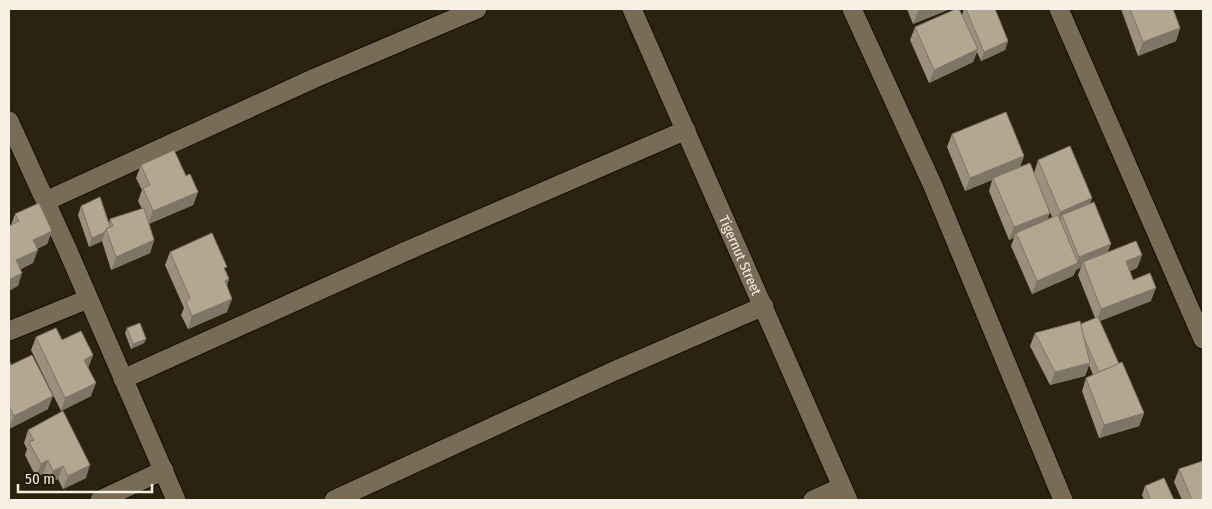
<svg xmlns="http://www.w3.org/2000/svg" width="1212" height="509" viewBox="0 0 1212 509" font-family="'Fira Sans Condensed',sans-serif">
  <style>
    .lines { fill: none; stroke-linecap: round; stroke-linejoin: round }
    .minor-casing { stroke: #150b00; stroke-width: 21 }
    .minor { stroke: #786c57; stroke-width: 19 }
    .wall { fill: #9b907d; fill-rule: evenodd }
    .shaded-wall { fill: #7e7566 }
    .building { fill: #b4a791; stroke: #7e7566 }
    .labels { text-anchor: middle; stroke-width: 5; stroke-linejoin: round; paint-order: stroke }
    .street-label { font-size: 14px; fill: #f7f0e4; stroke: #231907 }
  </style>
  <rect width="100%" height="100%" fill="#2c2210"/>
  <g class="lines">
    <defs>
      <g id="minor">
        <path id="s1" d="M632,9l216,491"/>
        <polyline points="852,9 933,186 1063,500"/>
        <polyline points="1059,9 1203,339"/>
        <polyline points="9,121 68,251 176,500"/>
        <polyline points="46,201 315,78 477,9"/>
        <polyline points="9,331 88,299"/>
        <polyline points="123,379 402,253 686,130"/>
        <polyline points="100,500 164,470"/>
        <polyline points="334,500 612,372 764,306"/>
        <polyline points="813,500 842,487"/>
      </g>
    </defs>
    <use href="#minor" class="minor-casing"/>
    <use href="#minor" class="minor"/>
  </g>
  <g class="wall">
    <polygon points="907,9 950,9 913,24"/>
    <polygon points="964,9 995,9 1008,41 1005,50 981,61 977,52 973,62 929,83 910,40 915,27 962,15"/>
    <polygon points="1121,9 1173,9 1180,28 1176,41 1138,56"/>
    <path d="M952,134l72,22 -4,11 14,6 4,-13 54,38 -2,5 18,49 34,3 -5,13 -7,3 3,9 18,21 -51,20 19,43 25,49 -5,13 -40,12 -17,-47 4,-13 7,-3 -4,-10 -4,11 -35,9 -20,-39 5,-13 46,-9 14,-6 -17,-43 3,-8 -5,3 -3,6 -41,18 -21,-48 3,-8 -5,2 -20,-49 3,-11 -27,11 -18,-44zM1039,187l13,30 -5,2z"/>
    <polygon points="141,165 186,176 198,192 193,205 149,224 154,240 150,253 111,270 102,241 89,247 78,215 81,206 109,223 110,219 142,209 138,201 142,190 136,178"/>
    <polygon points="15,214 52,231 47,244 37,249 33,263 21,269 18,286 11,225"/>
    <polygon points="170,252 226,271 229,279 227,286 227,312 188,329 181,315 184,308 165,265"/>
    <polygon points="127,328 146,339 144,343 131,349 125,333"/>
    <polygon points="36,337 62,340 93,355 88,368 91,396 61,411 31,350"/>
    <polygon points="9,360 11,365 48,409 9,429"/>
    <polygon points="28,430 86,478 63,489 58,479 48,484 43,474 36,477 25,455 27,449 24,443"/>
    <polygon points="1179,469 1203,500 1182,500 1174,482"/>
    <polygon points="1145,486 1174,500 1144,500 1142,495"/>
  </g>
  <g class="shaded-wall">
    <polygon points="923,9 950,9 913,24 918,11"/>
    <polygon points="1180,28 1176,41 1138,56 1143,42"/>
    <polygon points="1008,41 1005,50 981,61 984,52"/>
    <polygon points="978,49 973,62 929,83 934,70"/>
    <polygon points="1024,156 1019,169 993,178 992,180 965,191 970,178"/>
    <polygon points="198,192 193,205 148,224 153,211"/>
    <polygon points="1092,198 1087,212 1062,215 1059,224 1056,225 1060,212"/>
    <polygon points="1050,213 1045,226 1016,233 1014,238 1009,240 1014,227"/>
    <polygon points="52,231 47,244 28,253 33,240"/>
    <polygon points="105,232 102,241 89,247 92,238"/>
    <polygon points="154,240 150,253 111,270 116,257"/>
    <polygon points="1111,244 1106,257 1083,262 1081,267 1076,270 1073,276 1032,294 1037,281 1077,263 1079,257"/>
    <polygon points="38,250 33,263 12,273 16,260"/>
    <polygon points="1142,255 1137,268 1121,274 1126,261"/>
    <polygon points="22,273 18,286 9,291 9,280"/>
    <polygon points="229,279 224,292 225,281"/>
    <polygon points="1156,288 1151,301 1096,322 1101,309"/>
    <polygon points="232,299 227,312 188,329 192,316"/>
    <polygon points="146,339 144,343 131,349 133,344"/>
    <polygon points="93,355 88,368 84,360"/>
    <polygon points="1090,363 1085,376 1050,385 1055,372"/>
    <polygon points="96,383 91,396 61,411 65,398"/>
    <polygon points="53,396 48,409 9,429 14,416"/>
    <polygon points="1144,413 1139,426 1099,438 1104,425"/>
    <polygon points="48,460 43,474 36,477 41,464"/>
    <polygon points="90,465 86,478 63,489 68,476"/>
    <polygon points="63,466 58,479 48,484 53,471"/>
  </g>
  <g class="building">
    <polygon points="956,9 959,9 978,49 934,70 915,27"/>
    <polygon points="966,9 995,9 1008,41 984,52"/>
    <polygon points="1130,9 1173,9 1180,28 1143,42"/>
    <polygon points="1006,112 1024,156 970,178 952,134"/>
    <polygon points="1070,146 1092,198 1060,212 1038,160"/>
    <polygon points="174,150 186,176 190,174 198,192 153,211 143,188 150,185 141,165"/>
    <polygon points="1030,163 1050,213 1014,227 993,178"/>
    <polygon points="100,197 110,227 106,229 105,232 92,238 81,206"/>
    <polygon points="1094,202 1111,244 1079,257 1062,215"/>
    <polygon points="39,203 52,231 33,240 38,250 16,260 22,273 9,280 9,226 19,221 15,214"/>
    <polygon points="144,208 154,240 116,257 106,229 113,226 110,219"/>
    <polygon points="1058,215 1078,263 1037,281 1016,233"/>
    <polygon points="212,233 227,267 224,268 229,279 225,281 232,299 192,316 186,302 190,298 170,252"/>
    <polygon points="1136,241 1142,255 1126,261 1133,280 1150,273 1156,288 1101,309 1083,262"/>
    <polygon points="1098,317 1119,364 1099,372 1083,336 1081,324"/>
    <polygon points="1080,321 1090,363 1055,372 1035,333"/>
    <polygon points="140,323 146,339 133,344 127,328"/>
    <polygon points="56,328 62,340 81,331 93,355 84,360 96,383 65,398 36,337"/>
    <polygon points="32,355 53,396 14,416 9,406 9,360 11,365"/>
    <polygon points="1122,362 1144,413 1104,425 1086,378"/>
    <polygon points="63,411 90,465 68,476 63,466 53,471 48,460 41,464 29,442 34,440 28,430"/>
    <polygon points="1203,461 1203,500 1192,500 1179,469"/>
    <polygon points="1164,478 1174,500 1151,500 1145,486"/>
  </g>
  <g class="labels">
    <g class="street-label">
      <text dy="5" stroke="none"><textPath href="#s1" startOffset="269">Tigernut Street</textPath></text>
    </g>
  </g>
  <rect width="1212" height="509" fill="none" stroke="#f7f0e4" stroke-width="20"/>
  <path d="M18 484v8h134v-8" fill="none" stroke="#f7f0e4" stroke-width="2.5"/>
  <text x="25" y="484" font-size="15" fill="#f7f0e4" stroke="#231907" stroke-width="4" paint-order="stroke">50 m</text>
</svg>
